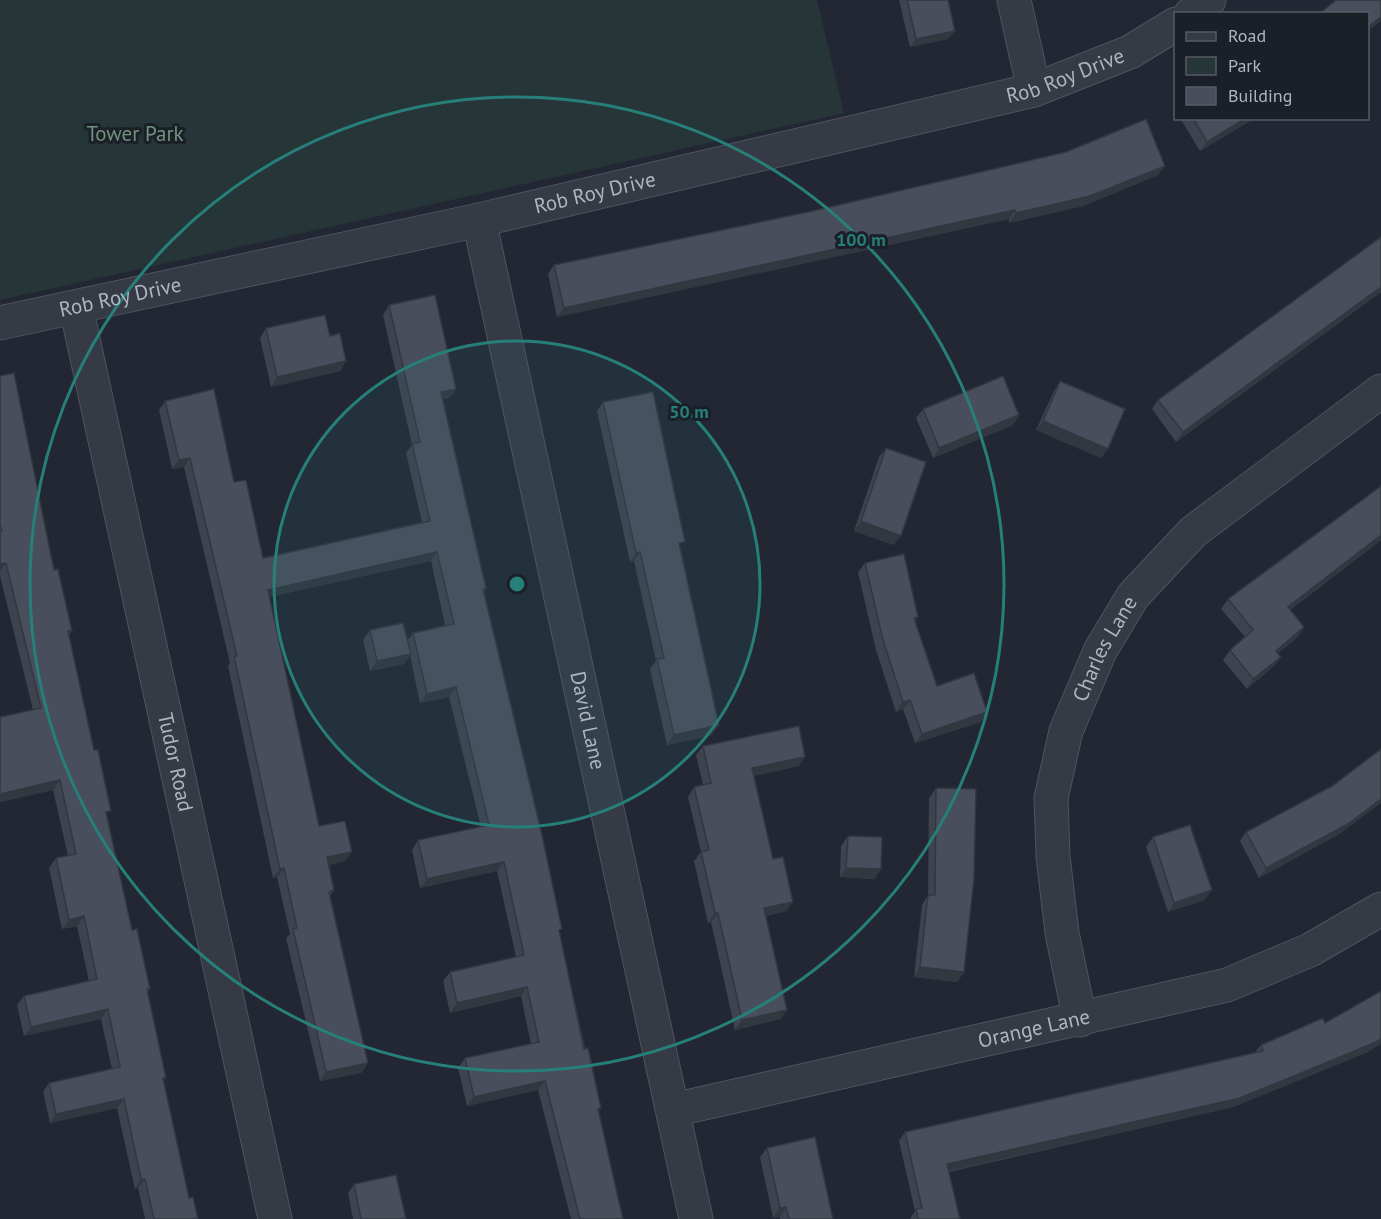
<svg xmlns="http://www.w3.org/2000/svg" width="1381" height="1219" viewBox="0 0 1381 1219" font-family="'PT Sans',sans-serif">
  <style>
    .green { fill: #263537 }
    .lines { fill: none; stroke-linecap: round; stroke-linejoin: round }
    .minor-casing { stroke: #4f545f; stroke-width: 35 }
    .minor { stroke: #353a44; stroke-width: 33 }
    .wall { fill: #3e434f }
    .shaded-wall { fill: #323740 }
    .building { fill: #484e5c; stroke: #323740; stroke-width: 1.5 }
    .ring { fill: none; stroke: #277f7a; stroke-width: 3 }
    .labels { text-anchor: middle; stroke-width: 6; stroke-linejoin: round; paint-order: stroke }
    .street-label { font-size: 21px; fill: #afb4c1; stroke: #1a1f28 }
    .park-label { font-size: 21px; fill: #71937c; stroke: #1a1f28 }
    .centre { fill: #277f7a; stroke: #1a1f28; stroke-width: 3 }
    .ring-label { font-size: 18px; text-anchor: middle; font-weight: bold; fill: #277f7a; stroke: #1a1f28; stroke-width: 6; stroke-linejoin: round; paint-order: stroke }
  </style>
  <rect width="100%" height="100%" fill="#222733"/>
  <polygon class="green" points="0,0 817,0 844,113 0,300"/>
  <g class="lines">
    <defs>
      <g id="minor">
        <polyline points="1014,0 1034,90"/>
        <polyline points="1191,14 1209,0"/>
        <path id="s1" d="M479,220l217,999"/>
        <path id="s2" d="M76,307l199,912"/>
        <path id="s3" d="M0,323l479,-103 555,-130 96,-38 46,-28"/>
        <path id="s4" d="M1080,1020l-18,-87 -9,-77 -2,-58 15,-67 34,-80 33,-55 60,-64 188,-141"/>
        <path id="s5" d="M673,1110l554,-125 83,-35 71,-41"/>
      </g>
    </defs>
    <use href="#minor" class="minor-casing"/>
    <use href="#minor" class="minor"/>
  </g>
  <g class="wall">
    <polygon points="899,0 948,0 955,31 948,39 910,47"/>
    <polygon points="1180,118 1255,118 1200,151"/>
    <polygon points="1158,175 1083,206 1009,223 1009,219 557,317 548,274 554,265"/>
    <polygon points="1381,237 1381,292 1176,442 1152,409 1158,400"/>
    <polygon points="389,305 456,389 449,398 443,399 486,588 484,592 623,1219 571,1219 538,1090 467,1106 458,1068 465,1058 531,1044 521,996 450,1013 443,981 450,972 516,957 497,871 420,888 412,850 418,840 481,827 449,697 420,703 410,655 404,664 370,671 363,640 370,630 407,641 413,633 445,625 431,561 269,597 319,826 352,852 345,861 329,865 334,890 330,896 368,1063 361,1073 320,1081 286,938 290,934 277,877 273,878 228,666 230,663 184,467 172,469 159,410 165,401 234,482 263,558 422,522 406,453 412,445 383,315"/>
    <polygon points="266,328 330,336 346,361 340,371 271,387 260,338"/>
    <polygon points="0,376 54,570 72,631 69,635 107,817 132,930 150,989 148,992 164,1081 189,1198 198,1219 145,1219 138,1188 135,1189 117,1108 50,1123 43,1092 49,1083 112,1069 101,1019 24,1036 17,1005 24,996 89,981 77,926 62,929 49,868 56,858 68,856 53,790 0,802 0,717 33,710 0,576"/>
    <polygon points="1060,381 1101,458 1036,430 1054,391"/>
    <polygon points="603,402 680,548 712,735 667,745 650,669 656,661 634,561 630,562 597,411"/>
    <polygon points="923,409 1019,415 1013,425 933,458 916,418"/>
    <polygon points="886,448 894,545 854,531 879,457"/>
    <polygon points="1381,486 1381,540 1290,610 1304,627 1298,637 1278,653 1281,657 1274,666 1247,689 1223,660 1230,650 1245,637 1221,609 1228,599"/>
    <polygon points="865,563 918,617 915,621 937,686 981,722 915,743 903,709 896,712 876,650 858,572"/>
    <polygon points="703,746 799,766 753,776 773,859 793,902 786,911 766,916 781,1019 735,1030 711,922 708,923 694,861 701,852 688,797 694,787 703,785 696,755"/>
    <polygon points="1332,786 1341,833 1259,878 1240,841 1246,832"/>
    <polygon points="936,788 964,972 957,982 914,977 922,905 928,895 929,798"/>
    <polygon points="848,836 881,869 874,879 840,877 841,846"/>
    <polygon points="1153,837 1205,900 1168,912 1146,847"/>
    <polygon points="1325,1023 1368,1052 1233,1107 949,1172 960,1219 910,1219 915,1211 899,1141 905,1132 1255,1052 1261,1045"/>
    <polygon points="767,1148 833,1219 780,1219 780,1217 773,1218 760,1157"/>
    <polygon points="354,1184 406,1219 353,1219 348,1193"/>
  </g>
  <g class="shaded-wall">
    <polygon points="1381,17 1381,21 1368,31 1368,27"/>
    <polygon points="955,31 948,39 910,47 916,39"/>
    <polygon points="1246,118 1255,118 1200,151 1207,142"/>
    <polygon points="1165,166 1158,175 1083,206 1009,223 1016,213"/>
    <polygon points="1015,210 1009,219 557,317 564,308"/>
    <polygon points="1381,287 1381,292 1176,442 1183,432"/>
    <polygon points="346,361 340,371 271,387 277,377"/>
    <polygon points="456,389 449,398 435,401 441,392"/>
    <polygon points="1019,415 1013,425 933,458 939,448"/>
    <polygon points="1043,421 1108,449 1101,458 1036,430"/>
    <polygon points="190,458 184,467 172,469 179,460"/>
    <polygon points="861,521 901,536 894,545 854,531"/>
    <polygon points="1381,535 1381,540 1281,616 1288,607"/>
    <polygon points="437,552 431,561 261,599 268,590"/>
    <polygon points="640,552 634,561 630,562 636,553"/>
    <polygon points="6,563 0,571 0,564"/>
    <polygon points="1304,627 1298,637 1269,661 1276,651"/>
    <polygon points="411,654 404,664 370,671 377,661"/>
    <polygon points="1281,657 1274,666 1247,689 1253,679"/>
    <polygon points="456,687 449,697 420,703 427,694"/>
    <polygon points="910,700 903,709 896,712 903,702"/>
    <polygon points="987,712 981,722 915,743 922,734"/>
    <polygon points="719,725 712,735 667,745 674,735"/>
    <polygon points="805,757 799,766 745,778 752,768"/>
    <polygon points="60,780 53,790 0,802 0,794"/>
    <polygon points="1381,799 1381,803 1341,833 1259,878 1266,868"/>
    <polygon points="352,852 345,861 321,866 327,857"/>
    <polygon points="504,862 497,871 420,888 427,879"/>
    <polygon points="284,868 277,877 273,878 280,869"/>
    <polygon points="846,868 881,869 874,879 840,877"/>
    <polygon points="1212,890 1205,900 1168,912 1174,903"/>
    <polygon points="793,902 786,911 758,918 764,908"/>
    <polygon points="715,913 718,913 711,922 708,923"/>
    <polygon points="84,916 77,926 62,929 69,920"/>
    <polygon points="920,967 964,972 957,982 914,977"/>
    <polygon points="527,987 521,996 450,1013 457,1003"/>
    <polygon points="108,1009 101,1019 24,1036 31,1027"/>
    <polygon points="787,1010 781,1019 735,1030 742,1020"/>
    <polygon points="1381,1039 1381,1044 1368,1052 1233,1107 940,1173 947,1164"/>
    <polygon points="368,1063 361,1073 320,1081 326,1072"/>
    <polygon points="545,1081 538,1090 467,1106 474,1097"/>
    <polygon points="124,1099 117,1108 50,1123 56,1114"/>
    <polygon points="141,1179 145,1179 138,1188 135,1189"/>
    <polygon points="786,1207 780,1217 773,1218 780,1208"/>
  </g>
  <g class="building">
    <polygon points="907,0 948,0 955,31 916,39"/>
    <polygon points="1336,0 1381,0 1381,17 1368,27 1368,14 1319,14"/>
    <polygon points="1193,118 1246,118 1207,142"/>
    <polygon points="1146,119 1165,166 1090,196 1016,213 1015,210 564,308 554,265 808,212 1066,152"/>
    <polygon points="1381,237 1381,287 1183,432 1158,400"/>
    <polygon points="435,295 456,389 441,392 486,588 483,589 542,835 562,929 559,930 584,1049 588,1048 601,1108 598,1109 623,1219 580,1219 545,1081 474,1097 465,1058 539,1042 527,987 457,1003 450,972 524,955 504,862 427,879 418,840 489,825 456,687 427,694 413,633 454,624 437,552 268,590 319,826 345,821 352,852 327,857 334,890 329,892 368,1063 326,1072 293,929 297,928 284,868 280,869 234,656 237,656 190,458 179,460 165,401 214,389 234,482 246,480 263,558 430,521 412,444 420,442 389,305"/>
    <polygon points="325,315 330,336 340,333 346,361 277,377 266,328"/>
    <polygon points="14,373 54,570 58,569 72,631 68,631 94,750 98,750 111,811 106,812 132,930 137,929 150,989 147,989 166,1078 163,1078 189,1198 193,1197 198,1219 154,1219 145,1179 141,1179 124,1099 56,1114 49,1083 120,1067 108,1009 31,1027 24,996 97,979 84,916 69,920 56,858 76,854 60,780 0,794 0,717 41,708 6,563 0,564 0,532 2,531 0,525 0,376"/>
    <polygon points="1003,376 1019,415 939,448 923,409"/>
    <polygon points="1060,381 1125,409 1108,449 1043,421"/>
    <polygon points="653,392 685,542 679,543 719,725 674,735 657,659 664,658 640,552 636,553 603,402"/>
    <polygon points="886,448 926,462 901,536 861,521"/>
    <polygon points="1381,486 1381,535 1288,607 1304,627 1276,651 1281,657 1253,679 1230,650 1253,630 1228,599"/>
    <polygon points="904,554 918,617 914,618 937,686 974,673 987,712 922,734 910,700 903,702 883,640 865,563"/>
    <polygon points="403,623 411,654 377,661 370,630"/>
    <polygon points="799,726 805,757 752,768 773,859 783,857 793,902 764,908 787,1010 742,1020 718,913 715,913 701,852 709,850 694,787 711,783 703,746"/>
    <polygon points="1381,749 1381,799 1348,824 1266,868 1246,832 1332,786"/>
    <polygon points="936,788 976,789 974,878 964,972 920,967 928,895 935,895"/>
    <polygon points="1190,825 1212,890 1174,903 1153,837"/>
    <polygon points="848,836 882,837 881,869 846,868"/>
    <polygon points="1381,991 1381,1039 1374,1043 1240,1098 947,1164 960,1219 918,1219 916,1209 922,1208 905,1132 1263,1051 1261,1045 1323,1018 1325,1023"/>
    <polygon points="815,1137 833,1219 789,1219 786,1207 780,1208 767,1148"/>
    <polygon points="396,1175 406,1219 361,1219 354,1184"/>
  </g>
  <circle cx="517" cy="584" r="243" fill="#277f7a" fill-opacity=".12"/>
  <g class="ring">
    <circle cx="517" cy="584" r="243"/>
    <circle cx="517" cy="584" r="487"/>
  </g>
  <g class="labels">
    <g class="street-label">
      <text dy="7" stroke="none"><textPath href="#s3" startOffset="1094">Rob Roy Drive</textPath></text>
      <text dy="7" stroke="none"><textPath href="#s3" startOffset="609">Rob Roy Drive</textPath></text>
      <text dy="7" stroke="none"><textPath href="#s3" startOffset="123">Rob Roy Drive</textPath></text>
      <text dy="7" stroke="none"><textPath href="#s4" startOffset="384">Charles Lane</textPath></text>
      <text dy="7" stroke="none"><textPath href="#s1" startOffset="512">David Lane</textPath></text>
      <text dy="7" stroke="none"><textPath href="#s2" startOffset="466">Tudor Road</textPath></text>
      <text dy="7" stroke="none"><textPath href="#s5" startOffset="370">Orange Lane</textPath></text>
    </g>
    <g class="park-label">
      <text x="135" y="141">Tower Park</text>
    </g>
  </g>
  <circle cx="517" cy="584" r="9" class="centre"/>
  <g class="ring-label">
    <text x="861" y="246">100 m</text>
    <text x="689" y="418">50 m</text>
  </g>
  <rect x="1174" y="12" width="195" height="108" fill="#1a1f28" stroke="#565b65" stroke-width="1.5"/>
  <rect x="1186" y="32" width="30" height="9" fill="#353a44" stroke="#565b65" stroke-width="1.5"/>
  <text x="1228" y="42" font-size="18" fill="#afb4c1">Road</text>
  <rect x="1186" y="57" width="30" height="18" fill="#263537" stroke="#565b65" stroke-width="1.5"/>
  <text x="1228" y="72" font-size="18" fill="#afb4c1">Park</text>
  <rect x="1186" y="87" width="30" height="18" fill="#484e5c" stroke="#565b65" stroke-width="1.5"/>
  <text x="1228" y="102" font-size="18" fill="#afb4c1">Building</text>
</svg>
